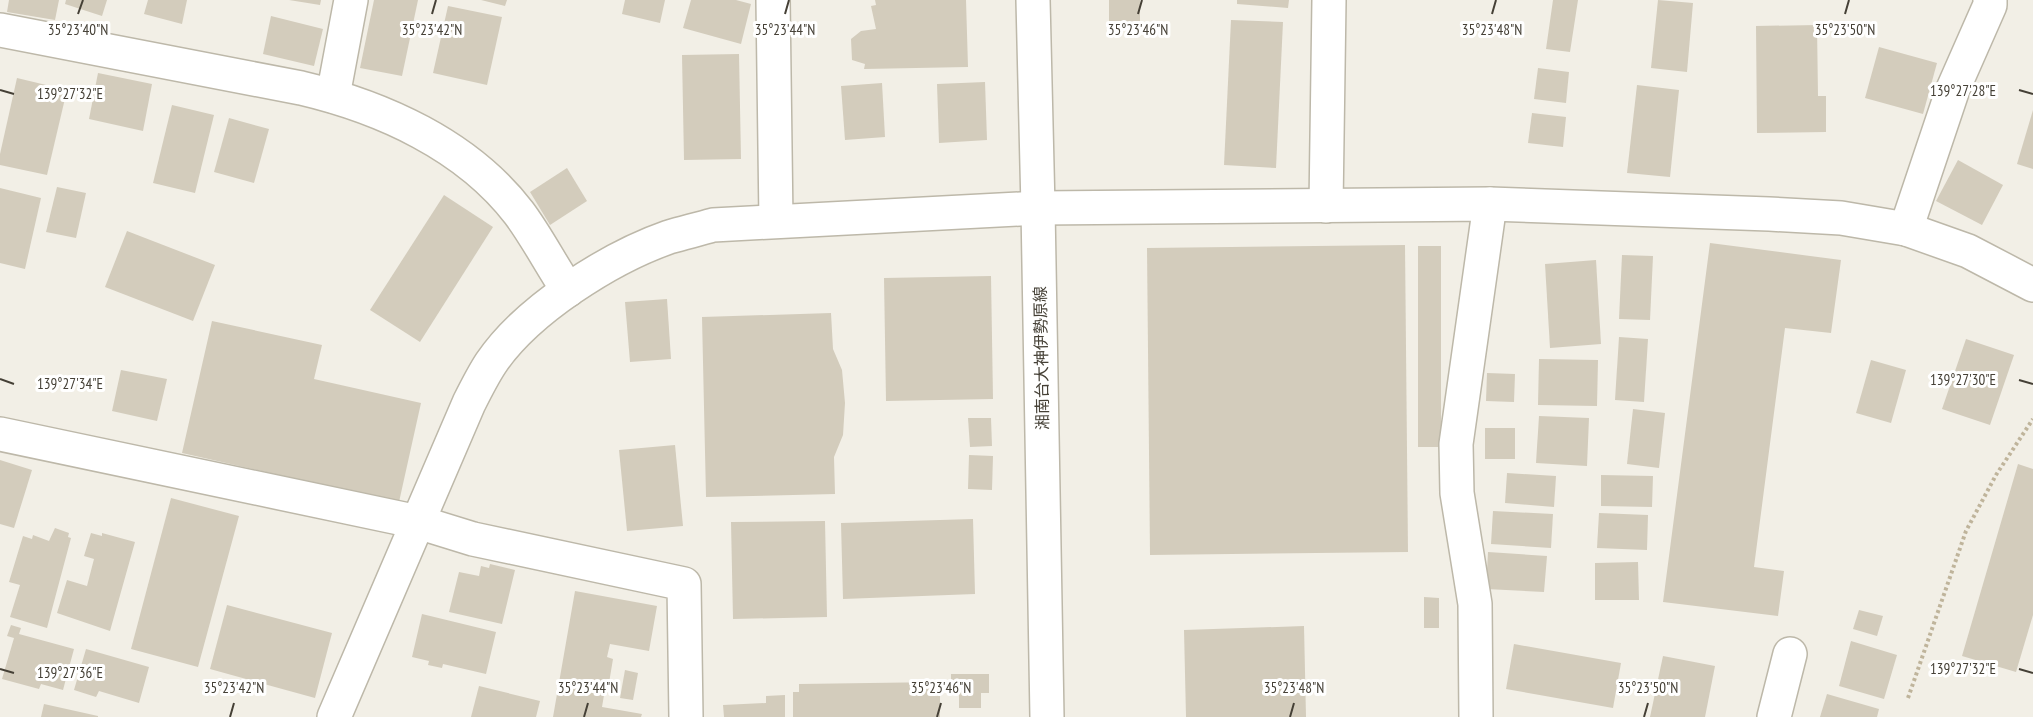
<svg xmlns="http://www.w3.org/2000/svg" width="2033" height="717" viewBox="0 0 2033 717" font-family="'PT Sans Narrow','Noto Sans JP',sans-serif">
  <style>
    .building { fill: #d3ccbc }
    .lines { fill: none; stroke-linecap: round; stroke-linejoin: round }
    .minor-casing { stroke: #bdb8a9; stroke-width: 36 }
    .tertiary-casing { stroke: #bdb8a9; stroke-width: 36 }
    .path { stroke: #bfb49b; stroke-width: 4; stroke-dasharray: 3 3; stroke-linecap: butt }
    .minor { stroke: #fff; stroke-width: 33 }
    .tertiary { stroke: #fff; stroke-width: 33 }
    .ticks { fill: none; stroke: #454036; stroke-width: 2 }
    .labels { text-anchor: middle; stroke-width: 6; stroke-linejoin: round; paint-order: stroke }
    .street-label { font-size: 16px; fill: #454036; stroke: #fff }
    .ticks-label { font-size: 15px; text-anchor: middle; fill: #454036; stroke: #fff; stroke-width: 6; stroke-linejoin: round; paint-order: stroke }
  </style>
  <rect width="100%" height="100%" fill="#f2efe6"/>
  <g class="building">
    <polygon points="9,0 59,0 55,20 7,12"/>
    <polygon points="66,0 107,0 102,16 65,4"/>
    <polygon points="148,0 187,0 182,24 144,14"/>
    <polygon points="289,0 321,0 320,5"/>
    <polygon points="374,0 418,0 402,76 360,68"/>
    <polygon points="481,0 507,0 505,6"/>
    <polygon points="625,0 665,0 660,23 622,14"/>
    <polygon points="691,0 736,0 751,4 741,44 683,28"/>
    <polygon points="875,0 966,0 968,67 864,69 865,64 852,60 851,39 861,31 876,29 871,6 876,5"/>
    <rect x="1109" y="0" width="31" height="23"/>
    <polygon points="1237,0 1289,0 1288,8 1237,4"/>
    <polygon points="1553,0 1578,0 1570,52 1546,49"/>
    <polygon points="1658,0 1693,3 1687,72 1651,68"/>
    <polygon points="448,6 502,17 487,85 433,73"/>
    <polygon points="271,16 323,29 314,66 263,54"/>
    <polygon points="1231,20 1283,22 1276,168 1224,165"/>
    <polygon points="1817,25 1818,96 1826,96 1826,132 1757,133 1756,26"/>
    <polygon points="1879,47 1937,63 1923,114 1865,98"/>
    <polygon points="739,54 741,159 684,160 682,55"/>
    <polygon points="1538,68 1569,72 1566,103 1534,99"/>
    <polygon points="98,73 152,84 143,131 89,119"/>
    <polygon points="17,78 67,90 47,175 0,165 0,154"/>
    <polygon points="985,82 987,140 939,143 937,84"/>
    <polygon points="882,83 885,137 845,140 841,86"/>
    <polygon points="1637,85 1679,90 1670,177 1627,173"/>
    <polygon points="172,105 214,115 195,193 153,183"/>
    <polygon points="2033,110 2033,169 2017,164"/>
    <polygon points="1532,113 1566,117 1563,147 1528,143"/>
    <polygon points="229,118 269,129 254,183 214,172"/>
    <polygon points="1958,160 2003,185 1982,225 1936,201"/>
    <polygon points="567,168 587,201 550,225 530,192"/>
    <polygon points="57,187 86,193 76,238 46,232"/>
    <polygon points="0,188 41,198 25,269 0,263"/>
    <polygon points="444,195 493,227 420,342 370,310"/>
    <polygon points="127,231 215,265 193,321 105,287"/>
    <polygon points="1710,243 1841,260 1831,333 1785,328 1754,567 1784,571 1778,616 1663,602"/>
    <polygon points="1405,245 1408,552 1150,555 1147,248"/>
    <rect x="1418" y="246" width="23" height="201"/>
    <polygon points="1622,255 1653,256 1650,320 1619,319"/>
    <polygon points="1596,260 1601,344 1550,348 1545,264"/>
    <polygon points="991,276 993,399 886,401 884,278"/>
    <polygon points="667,299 671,359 630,362 625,302"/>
    <polygon points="831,313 833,349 842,370 845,403 843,435 834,457 835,494 706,497 702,317"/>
    <polygon points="212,321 322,345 314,379 421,403 399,502 182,453"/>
    <polygon points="1619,337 1648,339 1644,402 1615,400"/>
    <polygon points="1966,339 2014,355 1990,425 1942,409"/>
    <polygon points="1539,359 1598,360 1597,406 1538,405"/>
    <polygon points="1871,360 1906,370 1891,423 1856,413"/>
    <polygon points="121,370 167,379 157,421 112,411"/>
    <polygon points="1487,373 1515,374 1514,402 1486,401"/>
    <polygon points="1633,409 1665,413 1659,468 1627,464"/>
    <polygon points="1539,416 1589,418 1587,466 1536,463"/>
    <polygon points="968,418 991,418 992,446 970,447"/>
    <rect x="1485" y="428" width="30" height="31"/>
    <polygon points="675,445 683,526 627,531 619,450"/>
    <polygon points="969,455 993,456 992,490 968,489"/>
    <polygon points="0,460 32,470 14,528 0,524"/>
    <polygon points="2018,464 2033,469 2033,615 2016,672 1962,656"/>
    <polygon points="1507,473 1556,476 1554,507 1505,503"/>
    <polygon points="1601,475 1653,476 1652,507 1601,506"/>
    <polygon points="171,498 239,516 198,667 131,649"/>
    <polygon points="1493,511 1553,514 1551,548 1491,544"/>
    <polygon points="1599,513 1648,515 1647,550 1597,548"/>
    <polygon points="973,519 975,594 843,599 841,523"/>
    <polygon points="825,521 827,617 733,619 731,522"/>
    <polygon points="55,528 69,533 68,537 71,538 47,628 10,617 20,585 9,582 23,536 32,539 33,535 49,541"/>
    <polygon points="91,533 102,536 102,533 135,542 110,631 57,613 67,580 87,586 94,559 84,556"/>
    <polygon points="1488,552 1547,556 1544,592 1486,589"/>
    <polygon points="1638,562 1639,600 1595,600 1595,563"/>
    <polygon points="490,564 515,570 502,624 449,612 459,572 479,576 481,566 489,568"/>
    <polygon points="575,591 657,606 649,651 610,644 607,657 613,659 607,695 604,695 602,707 642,714 641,717 553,717"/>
    <polygon points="1424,597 1439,598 1439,628 1424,628"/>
    <polygon points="227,605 332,633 315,698 210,669"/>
    <polygon points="1859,610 1883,616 1877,636 1853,629"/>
    <polygon points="422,614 496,632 486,674 443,664 442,668 428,665 429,661 412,657"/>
    <polygon points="11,625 21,628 19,634 74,649 63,690 41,684 39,689 2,679 14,638 7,636"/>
    <polygon points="1304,626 1306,717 1186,717 1184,630"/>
    <polygon points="1851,641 1897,655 1884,699 1839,686"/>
    <polygon points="1514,644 1621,663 1613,708 1506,689"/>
    <polygon points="86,649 149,667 139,703 99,691 96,697 74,690"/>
    <polygon points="1663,656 1715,666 1705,717 1650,717"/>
    <polygon points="625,670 638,673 633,700 620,698"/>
    <polygon points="951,674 989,674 989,693 981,693 981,708 959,708 959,691 951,691"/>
    <polygon points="940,682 940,717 793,717 793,692 799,692 799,684"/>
    <polygon points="479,686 540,701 536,717 471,717"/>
    <polygon points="1827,694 1879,709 1877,717 1820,717"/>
    <polygon points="785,695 785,717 724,717 723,705 766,703 766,696"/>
    <polygon points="44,704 98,716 98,717 41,717"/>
  </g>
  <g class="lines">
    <defs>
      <g id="minor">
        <polyline points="773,0 776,221"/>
        <path d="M0,30l301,58c81,19 166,57 218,125 18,24 32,52 49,77"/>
        <polyline points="333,96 351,0"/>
        <polyline points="1326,206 1329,0"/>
        <polyline points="1906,229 1953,89 1990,5 1990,0"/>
        <polyline points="418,522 473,539 684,584 686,717"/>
        <polyline points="1476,717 1475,604 1457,493 1456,444 1490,204"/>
        <polyline points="1774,717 1790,654"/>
      </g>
      <g id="tertiary">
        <polyline points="1033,0 1038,208 1047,717"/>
        <polyline points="0,434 418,522"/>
        <path d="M334,717l135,-314c7,-14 14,-28 22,-40 36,-53 118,-105 178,-126 14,-4 30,-8 44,-12l325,-17 452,-4 279,10 72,4 65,11 62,22 65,34"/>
      </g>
    </defs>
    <use href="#minor" class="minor-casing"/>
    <use href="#tertiary" class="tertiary-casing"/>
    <polyline class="path" points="1908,698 1966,531 1996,475 2033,419"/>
    <use href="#minor" class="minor"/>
    <use href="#tertiary" class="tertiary"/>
  </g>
  <path class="ticks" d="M78,14l5,-14M432,14l4,-14M785,14l4,-14M1138,14l4,-14M1492,14l4,-14M1845,14l4,-14M0,90l14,4M2019,90l14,4M0,379l14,5M2019,380l14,4M0,669l14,4M2019,669l14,4M230,717l4,-14M584,717l4,-14M937,717l4,-14M1290,717l4,-14M1644,717l4,-14"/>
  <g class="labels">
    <g class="street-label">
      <text transform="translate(1041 358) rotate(-91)" y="6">湘南台大神伊勢原線</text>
    </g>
  </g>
  <g class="ticks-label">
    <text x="78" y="35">35°23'40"N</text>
    <text x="432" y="35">35°23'42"N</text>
    <text x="785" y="35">35°23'44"N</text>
    <text x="1138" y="35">35°23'46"N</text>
    <text x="1492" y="35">35°23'48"N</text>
    <text x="1845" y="35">35°23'50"N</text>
    <text x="1963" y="96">139°27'28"E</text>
    <text x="70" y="99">139°27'32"E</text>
    <text x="1963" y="385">139°27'30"E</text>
    <text x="70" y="389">139°27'34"E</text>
    <text x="1963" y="674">139°27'32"E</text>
    <text x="70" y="678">139°27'36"E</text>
    <text x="234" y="693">35°23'42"N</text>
    <text x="588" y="693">35°23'44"N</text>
    <text x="941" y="693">35°23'46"N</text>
    <text x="1294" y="693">35°23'48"N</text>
    <text x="1648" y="693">35°23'50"N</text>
  </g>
</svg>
